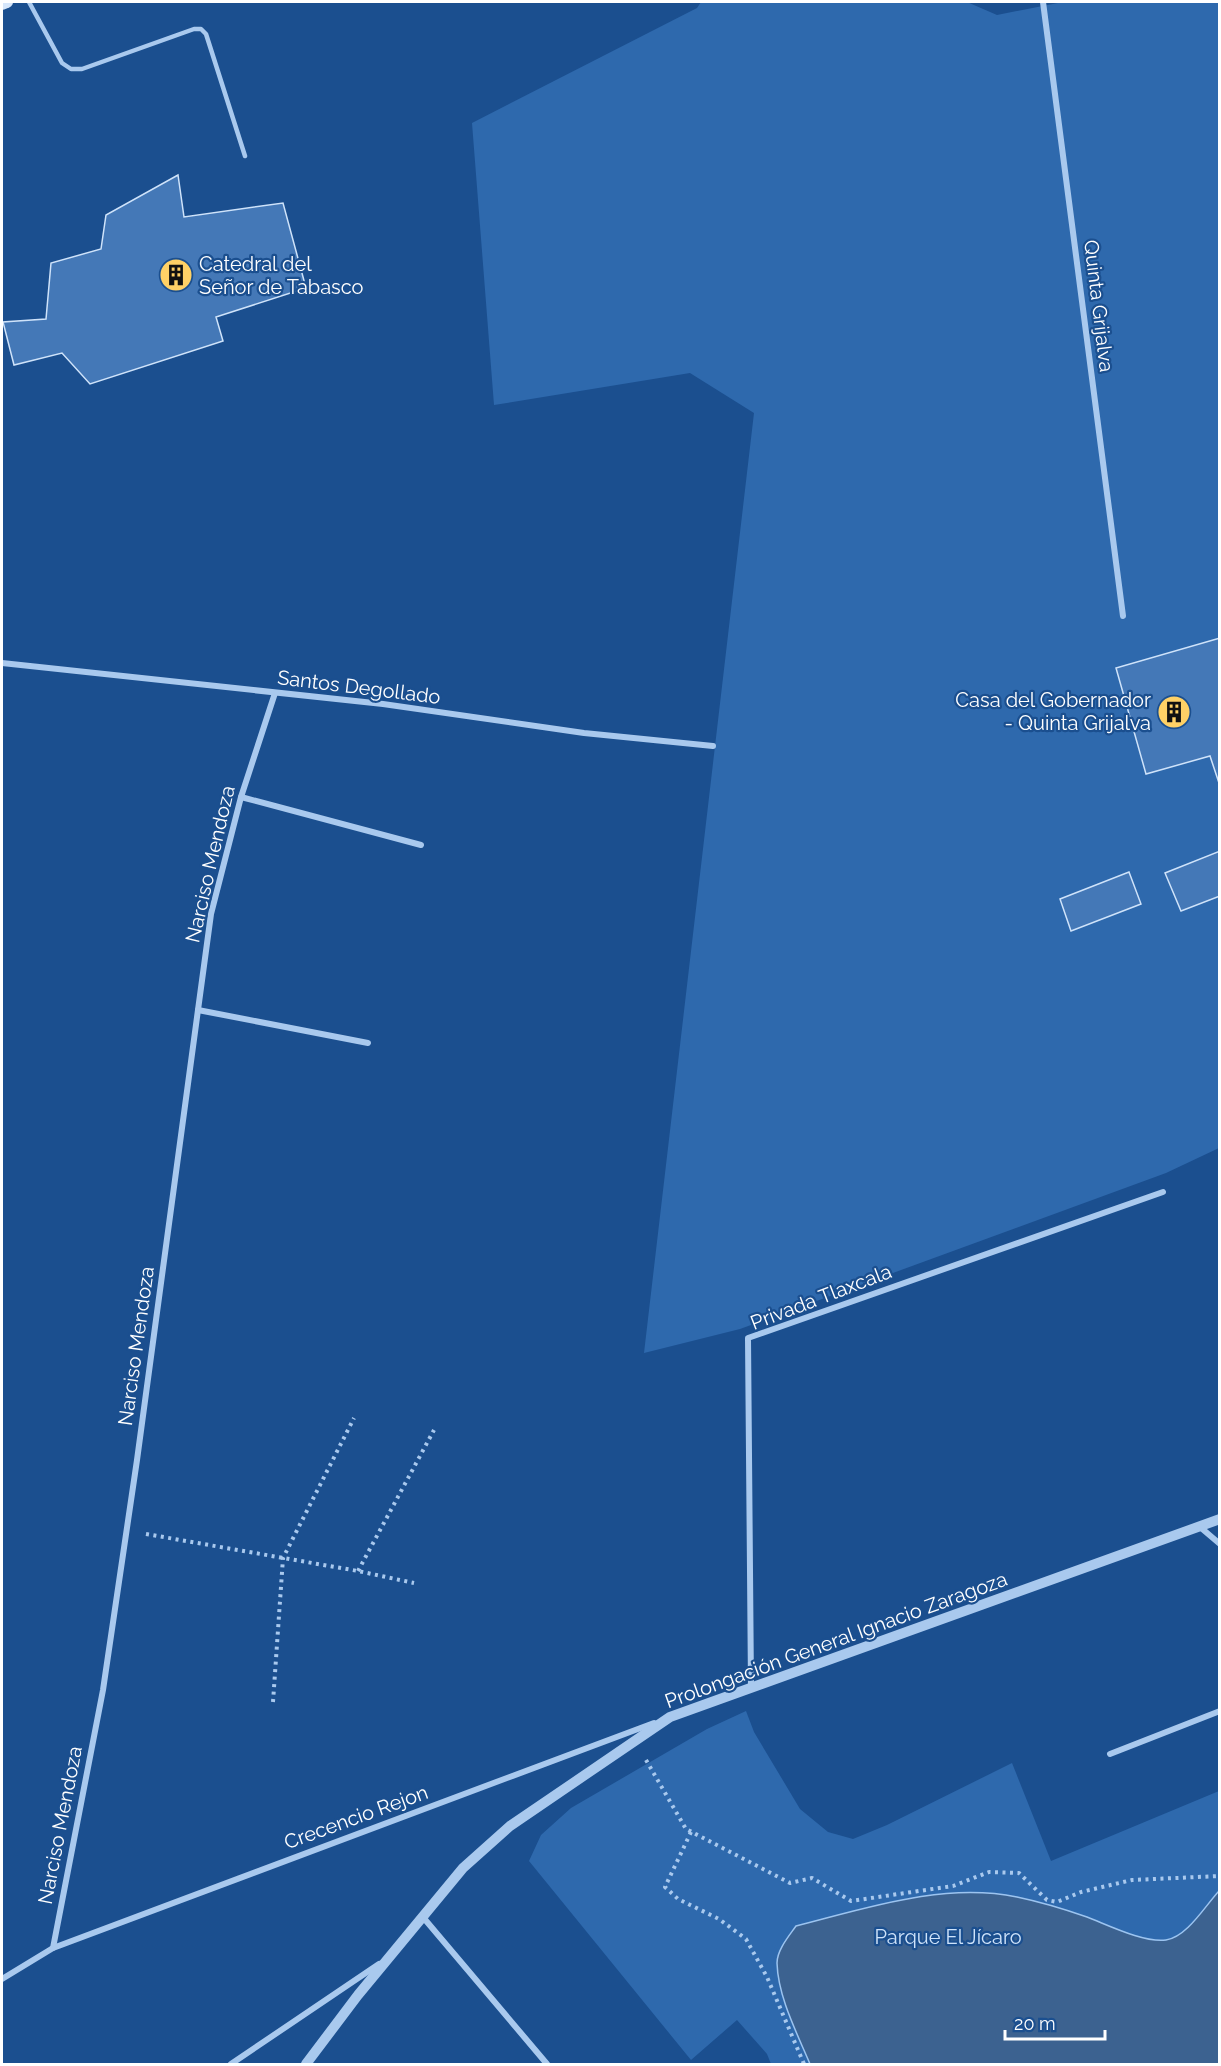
<svg xmlns="http://www.w3.org/2000/svg" width="1221" height="2066" viewBox="0 0 1221 2066" font-family="Raleway,sans-serif">
  <style>
    .green { fill: #2e69ad }
    .water { fill: #3c6290; stroke: #9cc4f0; stroke-width: 1.5 }
    .building { fill: #4478b7; stroke: #cfe3fa; stroke-width: 1.5 }
    .lines { fill: none; stroke-linecap: round; stroke-linejoin: round }
    .path { stroke: #a9c9ee; stroke-width: 4; stroke-dasharray: 3 4.5; stroke-linecap: butt }
    .service { stroke: #a9c9ee; stroke-width: 4.5 }
    .minor { stroke: #a9c9ee; stroke-width: 6 }
    .tertiary { stroke: #a9c9ee; stroke-width: 10 }
    .secondary { stroke: #d6e6fa; stroke-width: 12 }
    .labels { text-anchor: middle; stroke-width: 4.5; stroke-linejoin: round; paint-order: stroke }
    .poi-label { font-size: 20px; fill: #fff; stroke: #1b4f8f; text-anchor: start }
    .street-label { font-size: 20px; fill: #fff; stroke: #1b4f8f }
    .park-label { font-size: 20px; fill: #cfe3fa; stroke: #1b4f8f }
  </style>
  <rect width="100%" height="100%" fill="#1b4f8f"/>
  <g class="green">
    <polygon points="701,2 967,2 997,15 1063,2 1219,2 1219,1148 1166,1173 740,1329 644,1353 754,413 690,373 494,405 472,123 697,8"/>
    <polygon points="746,1711 754,1732 800,1809 828,1832 853,1839 887,1825 1012,1763 1051,1861 1219,1791 1219,2064 771,2064 767,2054 737,2020 691,2060 529,1861 541,1835 571,1808 707,1729"/>
  </g>
  <path class="water" d="M1219,1891v173h-409c-13,-31 -32,-67 -33,-101 0,-13 12,-27 19,-37 71,-18 147,-44 221,-29 24,5 47,12 70,20 21,8 57,26 79,23 21,-3 39,-34 53,-49z"/>
  <g class="building">
    <polygon points="178,175 184,217 283,203 306,288 216,317 223,341 90,384 62,353 14,365 3,322 46,319 51,263 101,249 106,215"/>
    <polygon points="1220,638 1220,786 1210,756 1146,774 1116,668"/>
    <polygon points="1220,851 1220,896 1181,911 1165,873"/>
    <polygon points="1129,872 1141,904 1071,931 1060,899"/>
  </g>
  <g class="lines">
    <g class="path">
      <polyline points="146,1534 358,1571 414,1583"/>
      <polyline points="358,1571 434,1430"/>
      <polyline points="273,1702 283,1558 354,1418"/>
      <polyline points="646,1760 686,1829 790,1883 812,1878 851,1901 953,1886 989,1872 1019,1873 1047,1900 1057,1902 1081,1892 1132,1880 1220,1876"/>
      <polyline points="691,1832 665,1887 678,1899 719,1919 746,1939 767,1977 804,2064"/>
    </g>
    <polyline class="service" points="29,2 62,63 71,69 82,69 194,29 201,29 206,34 245,156"/>
    <g class="minor">
      <polyline points="1043,2 1123,616"/>
      <polyline points="2,663 383,704 584,733 713,746"/>
      <polyline points="241,797 421,845"/>
      <polyline points="198,1010 368,1043"/>
      <polyline points="1200,1527 1220,1544"/>
      <polyline points="751,1687 748,1338 1163,1192"/>
      <polyline points="1110,1754 1220,1711"/>
      <polyline points="422,1916 547,2064"/>
      <polyline points="53,1948 654,1723"/>
      <polyline points="2,1979 53,1948 103,1690 137,1460 211,914 241,797 275,693"/>
      <polyline points="231,2064 379,1964"/>
    </g>
    <polyline class="tertiary" points="306,2064 358,1995 463,1868 510,1826 670,1717 1220,1519"/>
    <polyline class="secondary" points="2,4 7,2"/>
  </g>
  <defs>
    <symbol id="building-disc" viewBox="-11 -11 22 22"><circle r="9.5" fill="#ffd166" stroke="#1b4f8f"/><path d="M-4-6H4V6H1V3H-1V6H-4ZM-2.5-4.3h1.7v1.8h-1.7ZM.8-4.3h1.7v1.8H.8ZM-2.5-1h1.7V.8h-1.7ZM.8-1h1.7V.8H.8Z" fill="#111"/></symbol>
  </defs>
  <g fill-rule="evenodd">
    <use href="#building-disc" x="157" y="256" width="38" height="38"/>
    <use href="#building-disc" x="1155" y="693" width="38" height="38"/>
  </g>
  <g class="labels">
    <g class="poi-label">
      <text x="199" y="271">Catedral del<tspan x="199" dy="23">Señor de Tabasco</tspan></text>
      <text x="1151" y="707" text-anchor="end">Casa del Gobernador<tspan x="1151" dy="23">- Quinta Grijalva</tspan></text>
    </g>
    <g class="street-label">
      <text transform="translate(1099 306) rotate(83)" y="7">Quinta Grijalva</text>
      <text transform="translate(359 687) rotate(7)" y="7">Santos Degollado</text>
      <text transform="translate(210 864) rotate(-77)" y="7">Narciso Mendoza</text>
      <text transform="translate(821 1297) rotate(-21)" y="7">Privada Tlaxcala</text>
      <text transform="translate(136 1346) rotate(-82)" y="7">Narciso Mendoza</text>
      <text transform="translate(836 1640) rotate(-20)" y="7">Prolongación General Ignacio Zaragoza</text>
      <text transform="translate(356 1817) rotate(-20)" y="7">Crecencio Rejon</text>
      <text transform="translate(60 1825) rotate(-79)" y="7">Narciso Mendoza</text>
    </g>
    <g class="park-label">
      <text x="948" y="1944">Parque El Jícaro</text>
    </g>
  </g>
  <rect width="1221" height="2066" fill="none" stroke="#ffffff" stroke-width="6"/>
  <path d="M1005 2030v9h100v-9" fill="none" stroke="#ffffff" stroke-width="3"/>
  <text x="1014" y="2030" font-size="18" fill="#ffffff" stroke="#1b4f8f" stroke-width="4.5" paint-order="stroke">20 m</text>
</svg>
